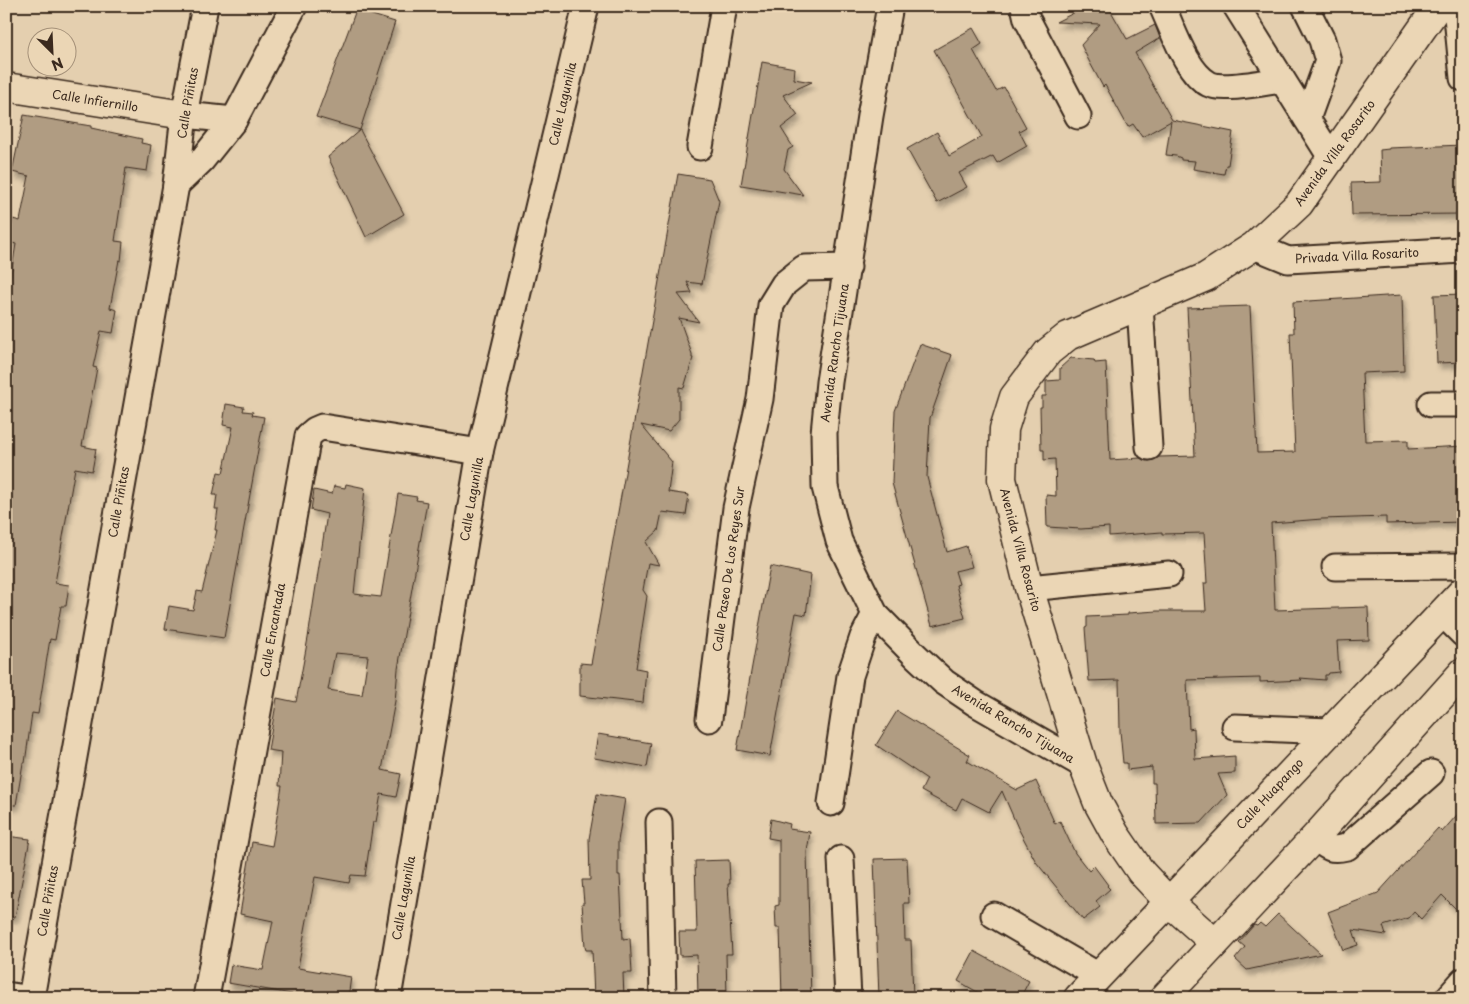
<svg xmlns="http://www.w3.org/2000/svg" width="1469" height="1004" viewBox="0 0 1469 1004" font-family="'Playpen Sans',sans-serif">
  <style>
    .building { fill: #b09c82; stroke: #3b2a1e; fill-rule: evenodd; filter: url(#shadow) }
    .lines { fill: none; stroke-linecap: round; stroke-linejoin: round }
    .street-casing { stroke: #3b2a1e; stroke-width: 29 }
    .secondary-casing { stroke: #3b2a1e; stroke-width: 31 }
    .path { stroke: #3b2a1e; stroke-width: 3; stroke-dasharray: 1 4; stroke-linecap: butt }
    .street { stroke: #ebd6b5; stroke-width: 25 }
    .secondary { stroke: #ebd6b5; stroke-width: 28 }
    .labels { text-anchor: middle; stroke-width: 4; stroke-linejoin: round; paint-order: stroke }
    .street-label { font-size: 12px; fill: #3b2a1e; stroke: #ebd6b5 }
  </style>
  <defs>
    <filter id="shadow"><feDropShadow dx="3" dy="5.5" stdDeviation="2.5" flood-color="#0004"/></filter>
  </defs>
  <rect width="100%" height="100%" fill="#e4cfaf"/>
  <filter id="ink" filterUnits="userSpaceOnUse"><feTurbulence type="fractalNoise" baseFrequency=".02" numOctaves="2"/><feDisplacementMap in="SourceGraphic" scale="10" xChannelSelector="R" yChannelSelector="G"/><feConvolveMatrix kernelMatrix="1 2 1 2 8 2 1 2 1" color-interpolation-filters="sRGB"/></filter>
  <g filter="url(#ink)">
    <g class="building">
      <polygon points="1087,6 1108,6 1127,39 1155,25 1160,38 1135,53 1172,120 1233,132 1228,165 1226,165 1224,174 1193,169 1195,161 1181,160 1181,158 1176,156 1166,155 1171,121 1142,137 1133,124 1128,127 1105,85 1103,87 1089,61 1081,45 1100,24 1056,22"/>
      <polygon points="356,10 395,22 360,130 316,117"/>
      <polygon points="973,28 982,44 973,50 996,91 1004,87 1026,127 1019,131 1027,146 997,163 993,156 959,173 967,187 937,203 907,149 937,132 949,156 982,137 934,50"/>
      <polygon points="762,62 795,68 794,79 812,82 783,95 798,115 781,128 793,147 788,150 784,169 803,195 741,185"/>
      <polygon points="24,115 91,126 91,128 142,139 141,143 151,145 147,171 126,168 115,241 123,242 121,261 119,260 110,308 117,310 113,333 101,331 93,367 97,368 82,446 96,449 92,471 75,468 55,583 69,585 66,606 61,606 55,640 50,639 38,714 32,713 25,763 23,763 16,805 6,805 6,304 16,244 8,242 13,219 20,221 29,176 12,172"/>
      <polygon points="360,130 404,214 366,237 328,157"/>
      <polygon points="1463,145 1463,214 1352,215 1351,183 1381,182 1380,150 1389,149 1389,148"/>
      <polygon points="678,174 710,179 719,201 702,284 687,282 692,293 678,294 699,322 679,318 692,354 692,358 693,358 684,388 679,387 679,419 669,431 641,425 672,462 668,492 689,495 686,515 662,512 658,531 646,542 659,565 648,563 643,590 647,596 636,668 646,670 643,703 580,696 580,663 591,664 597,631"/>
      <polygon points="1463,294 1463,362 1437,363 1434,295"/>
      <polygon points="1402,295 1404,371 1362,373 1365,441 1408,440 1408,449 1463,446 1463,522 1386,524 1386,517 1322,519 1271,523 1275,610 1368,607 1369,640 1337,641 1339,672 1329,673 1328,675 1325,675 1325,680 1300,678 1302,680 1260,682 1260,678 1187,680 1189,729 1194,728 1195,759 1235,756 1235,773 1218,774 1227,795 1201,823 1156,824 1155,783 1152,783 1152,767 1127,770 1127,763 1123,763 1120,731 1119,680 1089,681 1085,628 1087,627 1087,617 1128,615 1128,613 1157,611 1206,611 1204,583 1207,583 1204,533 1162,534 1162,532 1109,536 1109,527 1081,529 1047,527 1046,495 1056,496 1055,459 1044,460 1044,450 1041,450 1040,407 1042,407 1042,396 1046,396 1046,381 1060,380 1060,368 1071,358 1094,360 1095,363 1106,362 1110,460 1140,458 1149,461 1159,457 1195,456 1187,308 1250,306 1257,453 1295,452 1290,333 1294,333 1293,302"/>
      <polygon points="920,344 952,355 930,418 927,477 947,552 966,546 972,567 955,571 959,584 956,585 965,618 932,626 892,483 895,411"/>
      <polygon points="226,404 244,407 243,411 253,412 252,415 264,417 224,638 165,629 169,606 193,610 197,591 202,592 217,530 215,530 218,509 215,509 217,495 213,495 218,472 223,473 233,427 223,425"/>
      <path d="M346,484l19,4 -11,106 27,3 17,-103 19,3 -1,3 11,2 -29,167 -3,32 -13,69 19,4 -5,23 -15,-3 -5,28h-3l-8,54 -14,-1 -2,8 -34,-6 -17,91 53,9 -3,21h-56v-4l-64,-11 3,-18 32,5 10,-49 -33,-7 12,-72 20,4 4,-23 6,-37h-3l2,-34 -13,-2 9,-52 19,4 12,-64 19,-124 -16,-4 3,-20 18,4 2,-8 11,2zM335,653l33,3 -6,39 -34,-5z"/>
      <polygon points="770,566 811,575 806,615 796,613 770,756 737,750"/>
      <polygon points="897,711 970,755 967,761 1017,790 1036,781 1055,824 1060,821 1075,853 1089,871 1094,866 1108,885 1107,886 1110,889 1096,901 1100,907 1083,920 1036,862 1018,828 1002,791 989,812 962,798 956,810 921,791 927,779 876,745"/>
      <polygon points="598,734 651,743 647,767 594,758"/>
      <polygon points="597,794 625,799 618,841 618,875 620,875 623,939 630,938 632,973 623,973 624,998 594,998 592,950 586,950 585,947 582,903 584,903 582,880 590,880 589,839"/>
      <polygon points="1463,808 1463,916 1442,895 1421,919 1414,912 1409,918 1383,926 1386,935 1353,930 1358,945 1343,950 1328,912 1378,893 1427,839 1428,839 1438,828 1442,832"/>
      <polygon points="771,819 790,824 789,829 810,832 807,852 811,998 782,998 780,928 776,928 775,906 779,905 779,840 768,838"/>
      <polygon points="6,836 30,839 15,917 6,916"/>
      <polygon points="907,858 909,903 904,903 905,940 911,940 913,998 879,998 874,859"/>
      <polygon points="729,860 730,884 728,884 732,954 726,954 727,998 698,998 697,955 680,956 679,932 697,932 695,861"/>
      <polygon points="1278,914 1321,954 1247,970 1235,959 1245,947 1239,942 1254,925 1257,926 1260,923 1265,927"/>
      <polygon points="974,951 1029,981 1020,998 988,998 958,981"/>
    </g>
    <g class="lines">
      <defs>
        <g id="street">
          <polyline points="890,6 870,116 829,382 824,433 825,487 839,541 875,614 916,656 944,682 975,703 1083,765"/>
          <polyline points="1024,6 1027,19 1078,116"/>
          <path d="M1162,6c11,23 24,66 47,78 14,7 57,-2 73,-4"/>
          <polyline points="1236,6 1332,159"/>
          <polyline points="1305,6 1322,40 1328,61 1307,119"/>
          <polyline points="1456,6 1463,78"/>
          <polyline points="184,115 234,120"/>
          <polyline points="700,147 724,6"/>
          <polyline points="176,185 202,160 234,120 294,6"/>
          <polyline points="1254,246 1288,260 1463,250"/>
          <polyline points="1140,305 1149,447"/>
          <polyline points="1431,404 1463,404"/>
          <polyline points="1335,567 1463,566"/>
          <polyline points="1029,588 1169,574"/>
          <polyline points="1443,614 1463,634"/>
          <polyline points="709,719 736,508 760,399 771,305 784,284 804,268 848,267"/>
          <polyline points="1235,727 1329,731"/>
          <polyline points="831,803 850,676 863,637 875,614"/>
          <polyline points="659,822 663,998"/>
          <path d="M1315,837c13,11 15,14 32,10l84,-74"/>
          <polyline points="841,859 848,998"/>
          <polyline points="994,915 1099,976"/>
          <polyline points="6,995 25,998"/>
          <polyline points="31,998 176,185 184,115 205,6"/>
          <polyline points="206,998 308,436 315,430 322,427 480,452"/>
          <polyline points="388,998 480,452 586,6"/>
          <polyline points="1448,998 1463,981"/>
        </g>
        <g id="secondary">
          <polyline points="6,87 184,115"/>
          <polyline points="1215,943 1170,903 1141,872 1115,834 1098,803 1083,765 1029,588 1002,479 1004,429 1014,397 1048,352 1068,336 1206,277 1254,246 1299,204 1438,6"/>
          <polyline points="1078,998 1463,591"/>
          <polyline points="1164,998 1315,837 1463,672"/>
        </g>
      </defs>
      <use href="#street" class="street-casing"/>
      <use href="#secondary" class="secondary-casing"/>
      <polyline class="path" points="6,7 6,6"/>
      <use href="#street" class="street"/>
      <use href="#secondary" class="secondary"/>
    </g>
  </g>
  <g class="labels">
    <g class="street-label">
      <text transform="translate(95 101) rotate(9)" y="4">Calle Infiernillo</text>
      <text transform="translate(188 103) rotate(-80)" y="4">Calle Piñitas</text>
      <text transform="translate(563 104) rotate(-77)" y="4">Calle Lagunilla</text>
      <text transform="translate(1335 153) rotate(-54)" y="4">Avenida Villa Rosarito</text>
      <text transform="translate(1357 256) rotate(-3)" y="4">Privada Villa Rosarito</text>
      <text transform="translate(835 353) rotate(-82)" y="4">Avenida Rancho Tijuana</text>
      <text transform="translate(472 499) rotate(-80)" y="4">Calle Lagunilla</text>
      <text transform="translate(119 502) rotate(-80)" y="4">Calle Piñitas</text>
      <text transform="translate(1020 550) rotate(75)" y="4">Avenida Villa Rosarito</text>
      <text transform="translate(729 569) rotate(-82)" y="4">Calle Paseo De Los Reyes Sur</text>
      <text transform="translate(273 630) rotate(-80)" y="4">Calle Encantada</text>
      <text transform="translate(1013 724) rotate(31)" y="4">Avenida Rancho Tijuana</text>
      <text transform="translate(1270 794) rotate(-47)" y="4">Calle Huapango</text>
      <text transform="translate(404 898) rotate(-80)" y="4">Calle Lagunilla</text>
      <text transform="translate(48 901) rotate(-80)" y="4">Calle Piñitas</text>
    </g>
  </g>
  <rect width="1469" height="1004" fill="none" stroke="#ebd6b5" stroke-width="25"/>
  <rect x="12" y="12" width="1444" height="979" fill="none" stroke="#3b2a1e" stroke-width="2" filter="url(#ink)"/>
  <g transform="translate(52 52) rotate(156)"><circle r="24" fill="#ebd6b5" stroke="#a59179"/>
  <path d="M0-4L9 19L0 12L-9 19Z" fill="#3b2a1e"/>
  <text y="-8" font-size="14" font-weight="bold" text-anchor="middle" fill="#3b2a1e">N</text>
  </g>
</svg>
